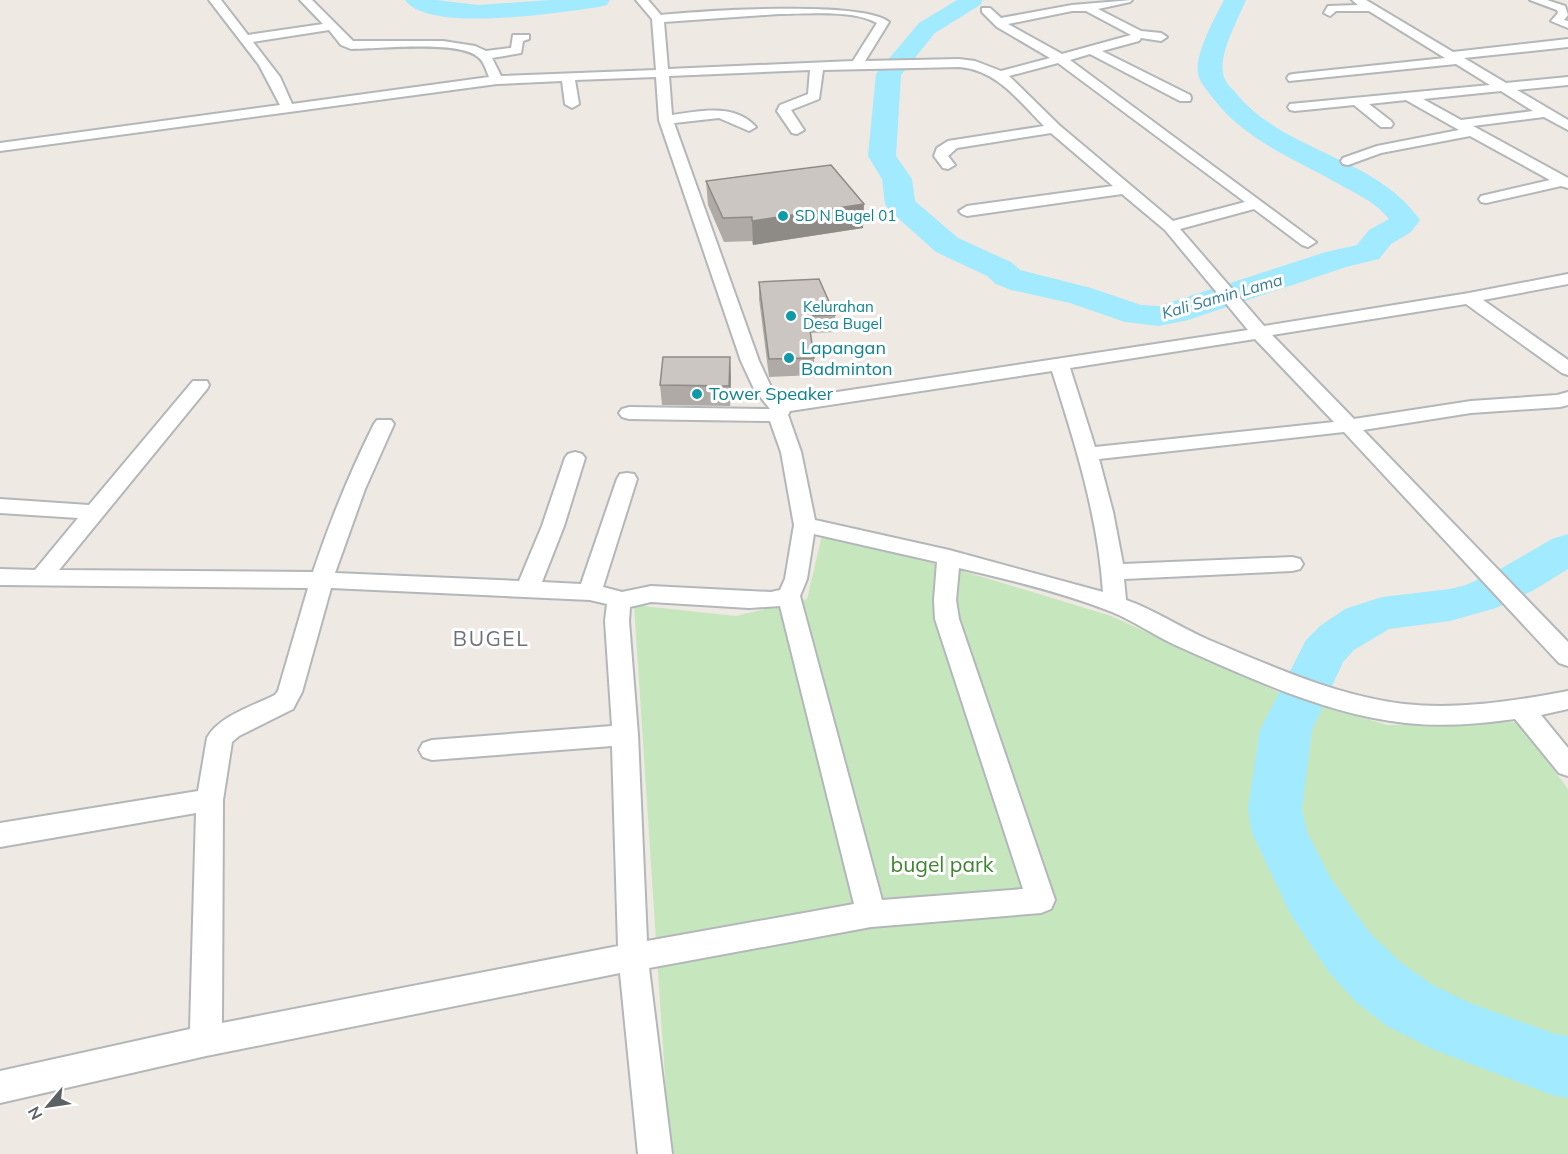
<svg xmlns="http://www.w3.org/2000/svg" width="1568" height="1154" viewBox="0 0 1568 1154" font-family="Mulish,sans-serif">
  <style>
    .green { fill: #c6e7be }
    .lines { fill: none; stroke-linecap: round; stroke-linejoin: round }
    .river { fill: #a1eaff; fill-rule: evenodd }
    .minor-casing { stroke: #b3b7ba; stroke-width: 4 }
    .minor { fill: #fff; fill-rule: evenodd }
    .wall { fill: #afaaa6 }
    .shaded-wall { fill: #8e8b87 }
    .building { fill: #cbc6c1; stroke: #8e8b87; stroke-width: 1.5 }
    .culture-dot { fill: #0f9aa8; stroke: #fff; stroke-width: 2 }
    .labels { text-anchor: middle; stroke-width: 6; stroke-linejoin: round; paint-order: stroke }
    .far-culture-label { font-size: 15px; fill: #0d838f; stroke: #fff; text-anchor: start }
    .far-water-label { font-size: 16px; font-style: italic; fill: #347a99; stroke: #fff }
    .culture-label { font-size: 18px; fill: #0d838f; stroke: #fff; text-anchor: start }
    .quarter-label { font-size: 21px; letter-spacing: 1.5px; fill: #6c7376; stroke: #fff }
    .near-park-label { font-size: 21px; fill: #3f8431; stroke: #fff }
  </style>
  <rect width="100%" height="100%" fill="#eee9e2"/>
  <polygon class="green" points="822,535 963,571 1111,616 1276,691 1387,725 1518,722 1568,789 1568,1154 670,1154 634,605 736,616 807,599"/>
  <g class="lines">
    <g class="river">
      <path d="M405,0h31l42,5 72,-5h60l-3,5 -8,2c-38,5 -170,27 -194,-7z"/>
      <path d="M957,0h26l-3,5 -45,28 -34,42 -5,81 16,23 3,22 43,37 53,24 9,8 71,18 50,17 18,1 167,-54 31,-7 12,-15 20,-11c-11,-14 -29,-24 -45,-32 -48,-28 -98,-45 -132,-90 -5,-7 -13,-15 -14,-24 -3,-20 17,-55 26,-73h22c-8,19 -27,53 -23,73 1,8 7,14 12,19 49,61 141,64 185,128l-9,12 -20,12 -12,15 -33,8 -158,53 -29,6 -34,-4 -55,-19 -59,-13 -15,-6 -9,-8 -51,-24 -47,-42 -4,-6 -3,-25 -14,-23 8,-82 43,-51z"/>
      <polygon points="1568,534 1568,569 1534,590 1496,608 1450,621 1389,629 1354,650 1343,662 1312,730 1302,809 1307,832 1331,879 1370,933 1400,962 1431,984 1470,1003 1555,1034 1568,1036 1568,1098 1555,1096 1432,1049 1387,1026 1356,1002 1328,971 1291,915 1252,833 1248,809 1260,730 1306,640 1320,626 1345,609 1382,597 1450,589 1466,585 1502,568 1552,539"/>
    </g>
    <defs>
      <g id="minor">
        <path d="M209,0h12l27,35 75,-11 -23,-24h12l41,41h90l32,5 11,5 25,-3 2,-13h16v4l-6,2 -2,12 -29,5 9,18 155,-6 -4,-51 -16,-19h12l13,15c41,-4 201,-15 228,7l-24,39 94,-2 16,2 26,10 49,-13 -53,-31 -15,-15v-4h8l11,10 71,-13 60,-5 -2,2 -32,7 43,22 20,2 6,4 -6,4 -20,-3 -2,3 -37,10 88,44 1,3 -1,3h-10l-90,-47 -20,6 246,182 -8,5 -6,-2 -48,-36 -74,20 84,97 205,-33 99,-19v10l-85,16 85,60v15l-6,-2 -96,-69 -194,31 82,84 117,-18 86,-6 11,-3v13l-8,2 -89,6 -108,17 205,212v24l-9,-3 -215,-231 -245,27 14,53 10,52 169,-7 8,2 3,5 -3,5 -8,2 -168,8 2,21c29,10 55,28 83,40 62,26 127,56 195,64 55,6 111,-3 164,-13v18l-27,6 27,33v28l-9,-3 -44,-54c-36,5 -73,8 -109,4 -79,-8 -161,-47 -233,-79 -21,-10 -39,-23 -61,-32 -49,-19 -101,-32 -153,-44l-3,32 3,19 96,281 -4,9 -10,4 -170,14 -222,41 23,186h-34l-18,-181 -414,83 -206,47v-32l190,-42 6,-216 -196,34v-24l198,-32 9,-53c12,-22 46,-32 68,-43l3,-4 30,-103 -308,-3v-16l35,1 43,-52 -78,-5v-14l89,6 104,-124h14l2,4 -2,4 -148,181 254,2c17,-51 37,-100 61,-148l3,-4h14l3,4 -29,65 -30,84 184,8 23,-55 23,-68 3,-4 7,-2 7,2 3,4 -21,68 -22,56 39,2 36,-105 3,-5 7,-1 7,1 3,5 -34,108 19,5 29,-6 120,6 9,-2 5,-11 9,-54 -13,-73 -11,-31 -141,-2 -7,-2 -3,-4 3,-4 7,-2 141,2 -16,-20 -13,-28 -82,-241 -3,-43 -81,3 4,24 -7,4 -7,-4 -3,-23 -65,3 -497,67v-8l280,-38 -21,-40zM1072,11h14l45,24 -69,19 -54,-30zM779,14c27,0 74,-5 98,9l-24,38 -185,8 -4,-47zM329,30l12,15 10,4c27,0 108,-9 127,8 6,4 8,13 11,20l-197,27 -12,-27 -27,-35zM1058,63l187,139 -72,19 -114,-96 -50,-49zM959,67c38,3 59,33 85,59l-96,15 -11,7 -3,8 9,12 5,1 7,-4 -7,-9 9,-8 94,-15 62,53 -146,20 -8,5 3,3 5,2 155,-22 43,36 83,100 -464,70 -13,-13 -12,-26 -85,-238 45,-5 30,13 7,-4c-21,-24 -56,-16 -84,-12l-3,-39 141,-6 -2,24 -28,11 -3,6 15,22 5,1 7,-4 -13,-20 28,-11 4,-29zM1255,339l79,83 -239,25 -25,-79zM1052,371c23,72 46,145 51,221l-154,-42 -134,-30 -14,-68 -13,-37 2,-4zM814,534l123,28 -3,38 1,19 88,270 -141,11 -82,-304 7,-17zM331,588l259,12 17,4 -2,17 7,105 -180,14 -9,3 -4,7 4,7 9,3 180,-14 6,200 -396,77 1,-223 9,-58 7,-6 54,-27 9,-17zM651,602l98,6 31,-2 74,298 -207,37 -9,-206 -9,-114 1,-14z"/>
        <path d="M1352,0h14l87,52 115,-13v8l-104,11 42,25 62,-6v8l-51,5 51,30v10l-24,-13 -71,9 95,52v10l-7,-2 -75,17 -5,-1 -2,-3 2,-3 69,-16 -80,-44 -89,17 -33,12 -5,-1 -2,-3 2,-3 34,-12 82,-16 -53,-30 -37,4 22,17 2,3 -2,3h-10l-27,-22 -59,6 -5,-1 -2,-3 2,-3 200,-19 -34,-21 -167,17 -2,-3 2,-3 4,-1 152,-16 -76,-47h-33l-6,5 -6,-3 4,-7 30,-1zM1501,91l32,20 -72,9 -38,-21z"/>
        <polygon points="1530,0 1547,0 1565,6 1568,15 1564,20 1568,21 1568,28 1551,21 1558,13 1557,10"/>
      </g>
    </defs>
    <use href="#minor" class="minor-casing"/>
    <use href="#minor" class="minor"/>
  </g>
  <g class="wall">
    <polygon points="706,181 863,228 753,245 752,241 724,242 708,205"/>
    <polygon points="759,282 835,315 835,332 810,333 814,358 814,375 769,377 759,299"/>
    <polygon points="731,377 730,406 662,405 660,385"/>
  </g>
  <g class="shaded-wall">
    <polygon points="864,204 863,228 753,245 752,221"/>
    <polygon points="730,357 731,377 730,406 729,386"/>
  </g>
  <g class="building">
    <polygon points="831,165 864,204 752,221 752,217 723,218 706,181"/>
    <polygon points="819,279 835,315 808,316 814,358 769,359 759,282"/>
    <polygon points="663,357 730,357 729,386 660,385"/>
  </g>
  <g class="culture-dot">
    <circle cx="783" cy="216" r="6"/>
    <circle cx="791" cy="316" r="6"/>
    <circle cx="789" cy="358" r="6"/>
    <circle cx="697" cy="394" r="6"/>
  </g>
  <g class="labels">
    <g class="far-culture-label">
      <text x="795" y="221">SD N Bugel 01</text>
      <text x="803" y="312">Kelurahan<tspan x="803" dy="17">Desa Bugel</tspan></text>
    </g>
    <g class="far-water-label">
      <text transform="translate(1222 296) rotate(-16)" y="6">Kali Samin Lama</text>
    </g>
    <g class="culture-label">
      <text x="801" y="354">Lapangan<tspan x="801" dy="21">Badminton</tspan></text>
      <text x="709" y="400">Tower Speaker</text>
    </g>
    <g class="quarter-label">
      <text x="491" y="646">BUGEL</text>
    </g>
    <g class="near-park-label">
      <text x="942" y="872">bugel park</text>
    </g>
  </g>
  <g transform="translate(48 1106) rotate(241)" stroke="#ffffff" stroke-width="4.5" paint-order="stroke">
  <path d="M0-4.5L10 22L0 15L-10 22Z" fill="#5b6164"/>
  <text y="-9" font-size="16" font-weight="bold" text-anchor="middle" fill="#5b6164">N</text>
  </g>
</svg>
